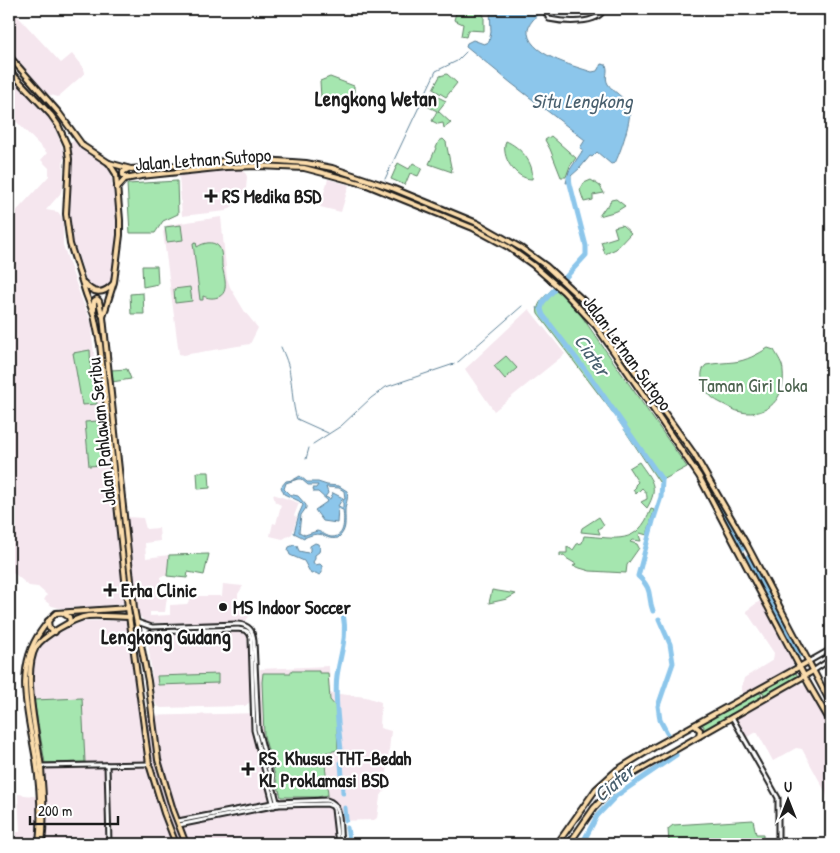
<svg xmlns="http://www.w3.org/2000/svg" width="840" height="853" viewBox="0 0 840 853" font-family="'Patrick Hand',sans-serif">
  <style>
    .built { fill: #f5e6ee }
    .green { fill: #a5e6af; stroke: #608166 }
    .water { fill: #8cc6eb; stroke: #5f8298; fill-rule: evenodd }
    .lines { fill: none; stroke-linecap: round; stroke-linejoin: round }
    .stream { stroke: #5f8298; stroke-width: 1 }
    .river { stroke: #8cc6eb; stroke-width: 5 }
    .minor-casing { stroke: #1c1c1c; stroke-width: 7 }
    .major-casing { stroke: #1c1c1c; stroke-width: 8 }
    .minor { stroke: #fff; stroke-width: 3 }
    .major { stroke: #fbdcab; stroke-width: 4 }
    .poi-dot { fill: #1c1c1c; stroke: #fff; stroke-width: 2 }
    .labels { text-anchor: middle; stroke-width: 4.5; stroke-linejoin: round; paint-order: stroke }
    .street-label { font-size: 19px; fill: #1c1c1c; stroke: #fff }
    .poi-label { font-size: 19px; font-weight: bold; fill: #1c1c1c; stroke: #fff; text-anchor: start }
    .park-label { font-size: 19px; fill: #4c634f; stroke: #fff }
    .water-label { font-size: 20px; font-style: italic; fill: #49606f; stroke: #fff }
    .quarter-label { font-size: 21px; font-weight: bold; fill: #1c1c1c; stroke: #fff }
  </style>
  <rect width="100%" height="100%" fill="#fff"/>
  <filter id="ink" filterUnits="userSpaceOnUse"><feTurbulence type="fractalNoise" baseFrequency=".02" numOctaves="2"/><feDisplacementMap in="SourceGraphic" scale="10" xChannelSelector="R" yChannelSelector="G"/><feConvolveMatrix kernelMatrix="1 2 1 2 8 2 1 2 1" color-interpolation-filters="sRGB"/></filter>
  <g filter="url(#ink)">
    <g class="built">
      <polygon points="9,9 11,9 61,63 72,54 84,69 85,73 58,97 47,94 9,53"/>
      <polygon points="9,74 46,113 54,125 65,154 63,161 63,185 60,194 46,210 58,212 61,216 63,222 63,245 79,292 93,327 92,337 125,603 93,608 75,607 64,609 52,606 44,600 47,595 38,587 29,586 15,574 9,572 10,490 9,219 49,176 49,168 41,160 47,153 9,114"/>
      <polygon points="75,141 87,153 98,158 106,165 111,174 118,225 110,284 102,290 94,290 88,285 71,234 70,214 72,151 69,142"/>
      <polygon points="233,170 242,170 246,174 247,177 246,189 234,205 226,211 182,216 179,175"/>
      <polygon points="328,179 349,185 341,212 320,207"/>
      <polygon points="221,217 227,278 230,287 245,312 258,328 250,344 183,355 179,354 163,232 167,225"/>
      <polygon points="529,309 565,354 494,411 465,369"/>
      <polygon points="273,494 299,503 294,516 297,517 294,528 292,534 283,539 270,536 273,523 276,524 281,505 275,502"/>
      <polygon points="127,517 143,518 146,529 159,528 160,541 145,543 146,558 169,555 167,576 161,576 161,597 167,597 165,612 150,612 150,616 170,615 170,605 187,604 192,596 222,596 223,584 243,586 238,594 238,601 251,614 245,622 146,623 138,614"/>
      <polygon points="761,600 793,659 793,664 790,668 744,696 741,691 744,678 773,660 774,653 746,611"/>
      <polygon points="127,620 140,716 260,713 260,669 329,666 330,693 366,697 381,702 380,728 391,731 385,790 380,797 377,818 374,820 334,821 334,840 336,844 9,844 9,832 20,832 18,794 46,798 42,758 32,696 35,658 43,644 71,625 86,621"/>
      <polygon points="245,632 247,635 249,655 250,702 245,706 161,708 157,706 155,702 148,642 152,635"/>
      <polygon points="799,683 806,686 831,729 831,810 826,793 802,749 796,748 773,761 757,732 747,737 736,719 738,716"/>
    </g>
    <g class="green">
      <polygon points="457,9 465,9 484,15 484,31 468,30 466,37 461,36 463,24 454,20"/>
      <polygon points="447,74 457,83 446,97 433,89 440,76"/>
      <polygon points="330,77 354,86 354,92 348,104 321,98 320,81"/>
      <polygon points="432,94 446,101 438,111 451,123 444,128 443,123 438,124 432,121 437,111 427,106"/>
      <polygon points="551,136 576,158 570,166 566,177 561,177 550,149 545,140"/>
      <polygon points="443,139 446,142 452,172 429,164 439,141"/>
      <path d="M506,141c14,6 29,22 26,38 -17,0 -32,-23 -26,-38z"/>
      <polygon points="398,163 409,169 413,163 422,168 418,176 410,173 405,185 391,179"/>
      <polygon points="591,180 600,186 604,193 593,195 593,200 584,202 580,190 584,183"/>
      <polygon points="177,181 178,214 163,221 155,233 130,233 127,184"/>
      <polygon points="616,199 625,206 617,211 599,216 606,206 608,206 611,200"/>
      <polygon points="181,225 183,240 167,242 165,227"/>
      <polygon points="622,225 631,233 616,249 605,254 601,242 617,237 614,227"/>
      <path d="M196,242l1,5c6,-4 16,-7 22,0 3,4 3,13 3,19 2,9 8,27 -4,31 -6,2 -10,1 -15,-1v4h-3l-7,-57z"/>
      <polygon points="142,266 157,266 158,284 143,287"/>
      <polygon points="190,287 192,301 175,303 174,289"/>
      <path d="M554,287l24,24 109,156 -28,15 -43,-65 -78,-103c-3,-11 9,-19 16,-27z"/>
      <polygon points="143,293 144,314 131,314 130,294"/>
      <path d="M768,348l6,2c4,7 9,14 9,21 3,26 -15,47 -42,41 -6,-1 -12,-5 -18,-8 -9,-4 -17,-10 -20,-21 -2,-7 -2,-13 3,-18 10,-2 19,-2 28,-3 12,-1 24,-8 34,-14z"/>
      <polygon points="90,350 91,371 97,404 82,405 73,353"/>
      <polygon points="506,356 517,368 505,379 494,366"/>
      <polygon points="127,369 131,379 112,382 111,370"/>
      <polygon points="98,421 103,465 89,466 85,422"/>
      <path d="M639,462c12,18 21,24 8,46l-6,-6 6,-3c0,-5 -1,-7 -5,-11l-6,6 -3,-4 3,-3 -1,-2 3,-3 -9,-14z"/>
      <polygon points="197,472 209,472 210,488 198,489"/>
      <path d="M651,509l3,1 -7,25 -7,-2 -1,2 2,6 -9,-1 -2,2 7,2 2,4 -12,17 -1,8 -36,-2 -17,-5 3,-2 -10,-6 -2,-3 -4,1v-3h7v-6l6,3 4,-6 5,-1 2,-7c32,2 53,10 67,-27z"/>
      <polygon points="599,517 604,525 598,529 600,534 581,532 582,528"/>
      <polygon points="209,554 204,575 188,572 187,578 167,576 169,555"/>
      <polygon points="492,590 516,594 507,599 489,603"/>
      <polygon points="291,671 319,671 319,673 328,673 330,700 336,707 338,750 324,753 328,795 317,797 281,797 264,736 262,682 263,673 291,673"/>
      <polygon points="794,672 797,674 797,677 763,697 764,693 760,691"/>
      <polygon points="218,674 218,683 158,685 157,676"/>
      <polygon points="759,693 761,694 762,697 703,732 704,726 699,724 746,698"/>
      <polygon points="82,698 85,762 45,763 34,700"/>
      <polygon points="753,820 756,834 763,834 763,844 669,844 668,829 673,825"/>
    </g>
    <g class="water">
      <path d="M490,9h48c0,9 -8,11 -10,20 -3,25 46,37 64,43l5,-1 4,-7 5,1c3,7 -2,12 2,19 4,7 18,14 21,23 4,9 -9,47 -14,56l-4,1 -14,-12 -5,5 -2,-1 -10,12 -9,8v6l-5,1 3,-12 14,-21 -3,-2 5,-8 -74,-57 -45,-37 1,-3 6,-3 11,4 5,-2 2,-10z"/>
      <polygon points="549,9 590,9 589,13 565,15 553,14"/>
      <path d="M300,476l7,6h11l9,3 12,1 8,5c2,8 -2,13 -2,20 0,12 2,19 -7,27 -16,3 -12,-10 -34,0l-10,-5 5,-19 4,-9 -4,-4 -15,-7 -3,-7 5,-6 7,-1zM298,479h3l7,6h10l-2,3h-3l1,4h4l10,9 -13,9 8,11 14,2 1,-15 5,2c1,8 3,27 -11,27 -5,0 -10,-5 -15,-6l-12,4 -6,-3 2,-17 5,-7v-3l-8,-9 -9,-2 -5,-5 2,-6zM326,487l13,1 5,3 1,8h-2v9l-5,-2 5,-8 -10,-5 -3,6 -5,-2 3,-4z"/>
      <polygon points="315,543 318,544 320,548 319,552 315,555 315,559 313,562 315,565 320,564 322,566 322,573 319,575 316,573 311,574 304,561 290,555 288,550 289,547 294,545 297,546 299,551 308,553 310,551 310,546"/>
    </g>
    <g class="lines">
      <g class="stream">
        <polyline points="385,179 436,71 457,61 466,52"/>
        <polyline points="537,308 541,309"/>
        <path d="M281,347c4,9 8,18 9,28 3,15 2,29 7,44l31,14"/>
        <polyline points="458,362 522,306"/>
        <polyline points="313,444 341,426 371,398 386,387 454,364"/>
        <polyline points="306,459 309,448"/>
      </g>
      <g class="river">
        <path d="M569,177l1,7 16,62v9l-43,47 -2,7 2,6 46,60 73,105 -1,17 -8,24 -15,55c16,14 9,20 15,35"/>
        <polyline points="693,460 714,494 743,548"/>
        <polyline points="748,557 800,655"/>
        <polyline points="659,619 670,644 673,663 658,706 660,720 667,733"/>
        <path d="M341,751c-2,-23 -7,-52 -4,-75 3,-22 11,-38 6,-62"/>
        <polyline points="341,762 343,793"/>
        <polyline points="345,808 346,820"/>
        <polyline points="347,828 350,844"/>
        <polyline points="582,844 597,816 616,796 676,755"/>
      </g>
      <defs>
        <g id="minor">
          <path d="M544,9l5,10c14,3 49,6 55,-10"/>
          <polyline points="747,9 831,12"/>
          <path d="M137,622l15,5 86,-3c11,1 15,6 16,17l4,88 20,76"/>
          <path d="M141,645l6,-9 6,-4 85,-3c7,1 11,1 13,9l3,92 20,76"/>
          <polyline points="808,662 831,649"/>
          <polyline points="813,671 831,659"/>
          <polyline points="732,717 778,798 778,844"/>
          <polyline points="107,765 109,844"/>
          <polyline points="41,766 149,764"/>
          <path d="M178,821l99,-19 50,-2c18,5 10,30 15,44"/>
          <polyline points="179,825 278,805 327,804 332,806 334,809 338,844"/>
        </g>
        <g id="major">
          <polyline points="9,56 59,113 83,146 109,163 116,174 120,220 120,235 114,282 103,317 116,442 134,608 148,681 158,760 173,810 186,844"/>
          <polyline points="9,70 51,115 58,125 67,145 69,159 66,214 70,244 86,294 94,315 100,344 128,608 149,764 164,813 176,844"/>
          <polyline points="109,163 131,169 250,159 306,163 332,168 392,188 477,223 521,248 546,266 587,304 694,454 748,547 831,704"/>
          <polyline points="128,178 123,175 123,172 128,169"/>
          <polyline points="117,188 125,179 141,176 226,167 259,166 304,168 327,174 367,185 473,228 508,247 533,265 563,291 596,326 699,476 808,683 831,723"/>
          <path d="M84,283c9,11 19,12 29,1"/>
          <polyline points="94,310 94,301 97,299 99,301 102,315"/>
          <polyline points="63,613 69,617 70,621 68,624"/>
          <polyline points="48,621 49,628 55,632"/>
          <polyline points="694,725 700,730 699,736"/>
          <path d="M39,844c3,-27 1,-56 -3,-84 -7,-44 -23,-90 5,-129 5,-7 9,-13 15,-18l72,-5"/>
          <path d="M42,844c3,-25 1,-51 -1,-76 -3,-29 -20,-95 -5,-121 7,-11 38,-29 52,-31 13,-1 28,1 42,1"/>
          <polyline points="557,844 596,789 617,770 656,746 808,662"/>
          <polyline points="569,844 594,808 619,782 813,671"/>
        </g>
      </defs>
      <use href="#minor" class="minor-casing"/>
      <use href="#major" class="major-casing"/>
      <use href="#minor" class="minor"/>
      <use href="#major" class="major"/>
    </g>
  </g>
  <g class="poi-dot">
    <path d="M208.5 188.5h5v5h5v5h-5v5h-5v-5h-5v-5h5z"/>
    <path d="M107.5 582.5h5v5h5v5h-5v5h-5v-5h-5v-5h5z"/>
    <circle cx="223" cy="607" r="5"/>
    <path d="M245.5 761.5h5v5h5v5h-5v5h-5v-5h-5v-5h5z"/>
  </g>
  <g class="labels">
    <g class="street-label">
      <text transform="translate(203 159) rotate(-4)" y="7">Jalan Letnan Sutopo</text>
      <text transform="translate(628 353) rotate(54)" y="7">Jalan Letnan Sutopo</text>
      <text transform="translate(101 432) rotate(-96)" y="7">Jalan Pahlawan Seribu</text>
    </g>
    <g class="poi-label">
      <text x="222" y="203">RS Medika BSD</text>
      <text x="121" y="597">Erha Clinic</text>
      <text x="233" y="614">MS Indoor Soccer</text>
      <text x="259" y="765">RS. Khusus THT-Bedah<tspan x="259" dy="22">KL Proklamasi BSD</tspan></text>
    </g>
    <g class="park-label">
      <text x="753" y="392">Taman Giri Loka</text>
    </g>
    <g class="water-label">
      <text x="582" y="108">Situ Lengkong</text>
      <text transform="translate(592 355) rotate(55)" y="7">Ciater</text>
      <text transform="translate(614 783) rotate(-40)" y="7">Ciater</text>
    </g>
    <g class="quarter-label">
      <text x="376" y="106">Lengkong Wetan</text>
      <text x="166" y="644">Lengkong Gudang</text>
    </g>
  </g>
  <rect width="840" height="853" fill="none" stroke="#fff" stroke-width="30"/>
  <rect x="15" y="15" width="810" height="823" fill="none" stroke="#1c1c1c" stroke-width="2" filter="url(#ink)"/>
  <g transform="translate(788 800)" stroke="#ffffff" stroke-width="4" paint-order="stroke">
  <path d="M0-4L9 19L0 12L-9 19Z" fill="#1c1c1c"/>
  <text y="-8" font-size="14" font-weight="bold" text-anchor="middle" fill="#1c1c1c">U</text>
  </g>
  <path d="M30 816v8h88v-8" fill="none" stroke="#1c1c1c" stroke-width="2.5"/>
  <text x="38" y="816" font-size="15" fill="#1c1c1c" stroke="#ffffff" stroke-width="4" paint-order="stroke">200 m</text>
</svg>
